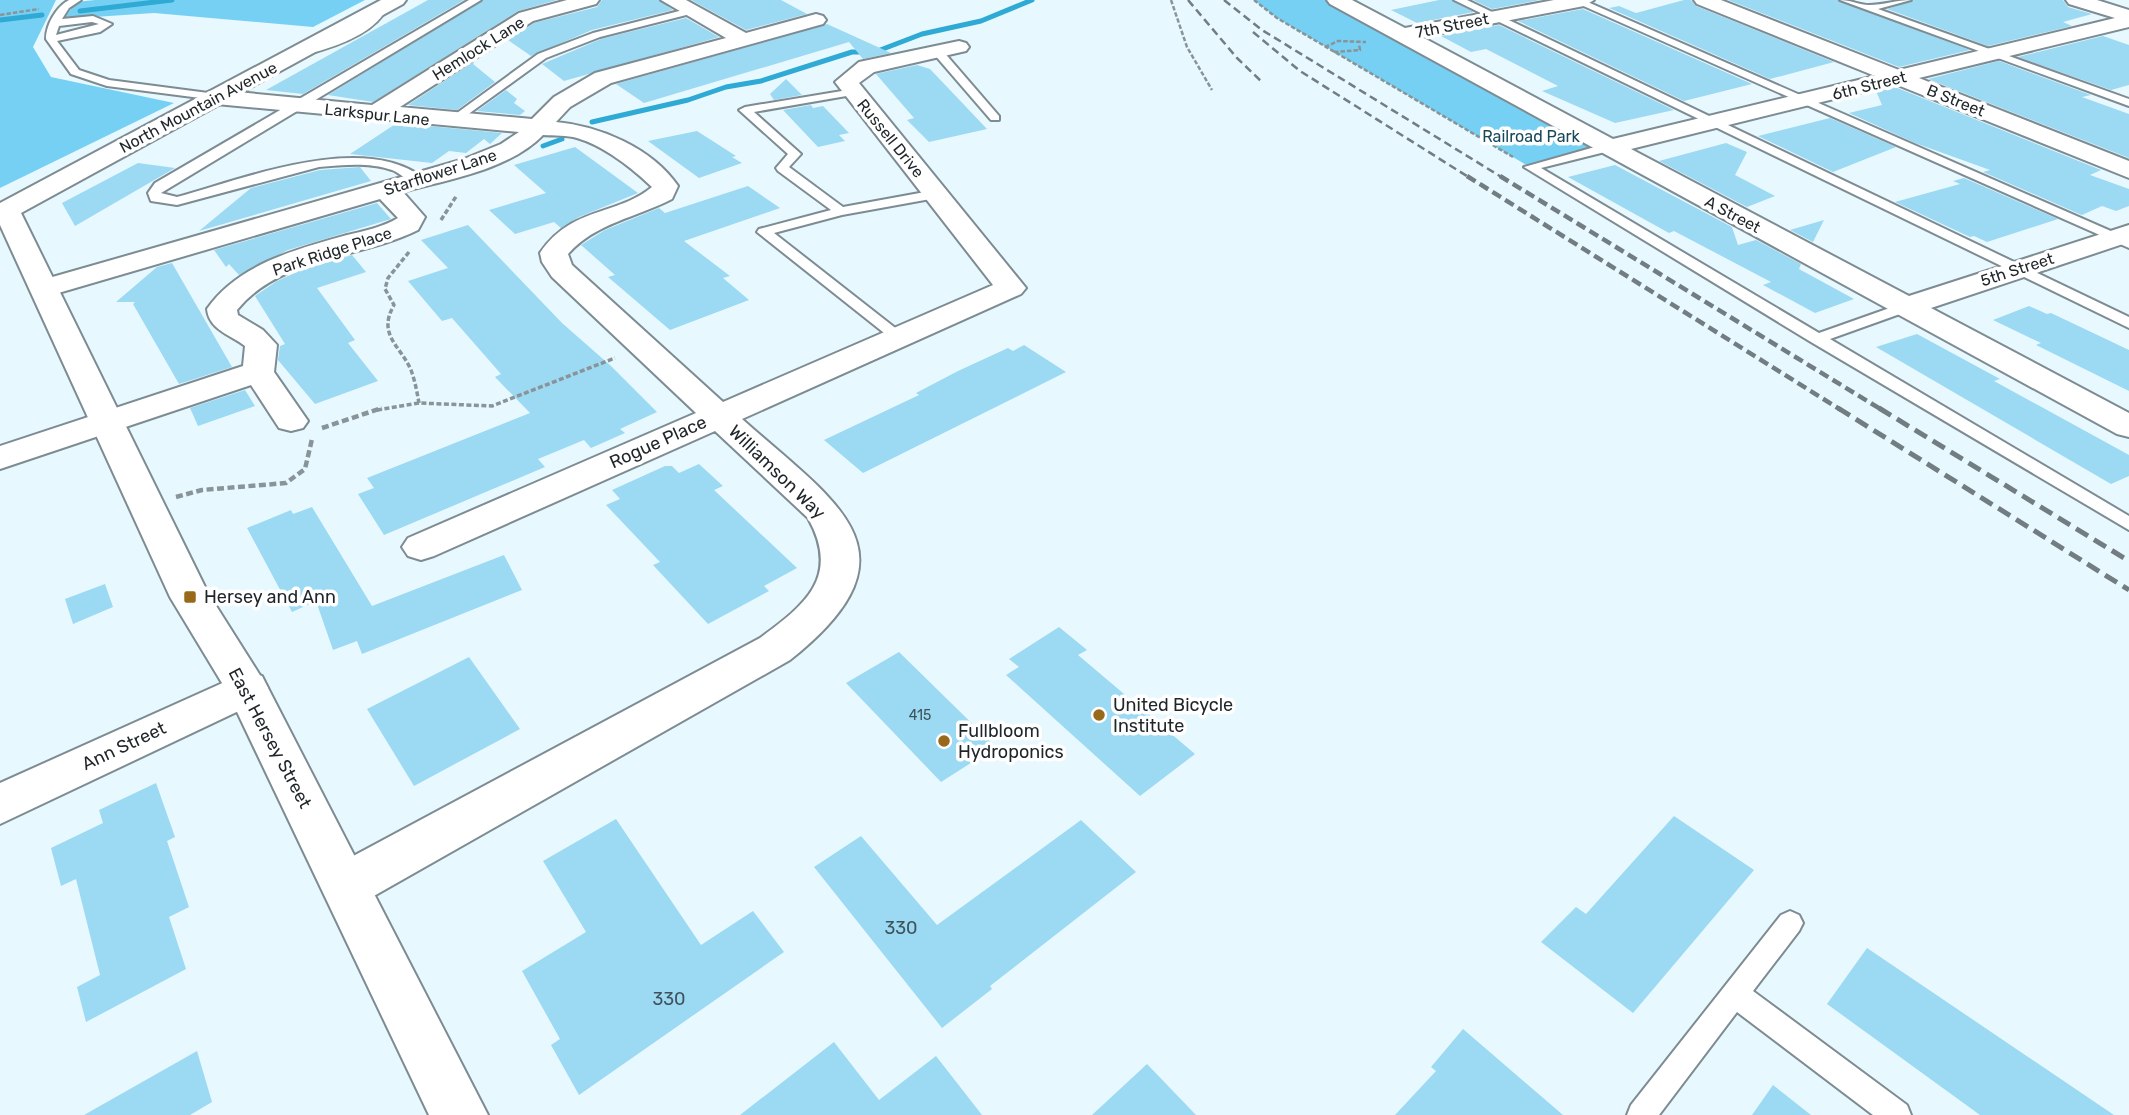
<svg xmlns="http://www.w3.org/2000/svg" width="2129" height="1115" viewBox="0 0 2129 1115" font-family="Rubik,sans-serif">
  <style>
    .green { fill: #76d0f4 }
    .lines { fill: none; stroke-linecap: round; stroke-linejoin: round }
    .stream { stroke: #2eaad4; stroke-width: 5 }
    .building { fill: #9cd9f3 }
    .service-casing { stroke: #7d8c92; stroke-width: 4 }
    .minor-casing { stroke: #7d8c92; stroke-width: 4 }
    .tertiary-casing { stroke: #7d8c92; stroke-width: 4 }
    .path-far2 { stroke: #899499; stroke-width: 2.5; stroke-dasharray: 4.5 2; stroke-linecap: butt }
    .path-far1 { stroke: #899499; stroke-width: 3.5; stroke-dasharray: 5 2.5; stroke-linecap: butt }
    .path { stroke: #899499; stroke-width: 4.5; stroke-dasharray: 7 3.5; stroke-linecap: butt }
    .service { fill: #fff; fill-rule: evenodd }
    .minor { fill: #fff; fill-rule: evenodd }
    .tertiary { fill: #fff; fill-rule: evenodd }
    .rail-far2 { stroke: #727d81; stroke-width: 2.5; stroke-dasharray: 8 4.5; stroke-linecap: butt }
    .rail-far1 { stroke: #727d81; stroke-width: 4.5; stroke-dasharray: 10 5; stroke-linecap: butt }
    .rail { stroke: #727d81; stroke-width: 5; stroke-dasharray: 14 7; stroke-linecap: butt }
    .poi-dot { fill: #976918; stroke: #fff; stroke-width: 2.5 }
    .labels { text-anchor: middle; stroke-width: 7; stroke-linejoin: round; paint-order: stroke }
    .number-label { font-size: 14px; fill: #3e525b }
    .far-street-label { font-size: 16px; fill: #1f2528; stroke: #fff }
    .far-park-label { font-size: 16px; fill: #17485a; stroke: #fff }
    .street-label { font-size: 18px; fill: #1f2528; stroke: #fff }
    .poi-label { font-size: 18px; fill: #1f2528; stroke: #fff; text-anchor: start }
    .near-number-label { font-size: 18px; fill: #3e525b }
  </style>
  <rect width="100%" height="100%" fill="#e8f8ff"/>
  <g class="green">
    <polygon points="0,0 56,0 33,47 51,77 174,103 0,188"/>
    <polygon points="95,0 365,0 313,27 154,13 64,19 76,2"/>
    <polygon points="1254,0 1337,0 1609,147 1530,167 1277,18"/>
  </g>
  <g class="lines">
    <g class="stream">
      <polyline points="80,11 172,0"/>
      <polyline points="0,20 42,15"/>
      <polyline points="592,122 688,100 726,87 761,81 852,52 875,52 922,34 981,21 1032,0"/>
      <polyline points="543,146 562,139"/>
    </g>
  </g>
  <g class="building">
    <polygon points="428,0 464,0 303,94 266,90"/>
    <polygon points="483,0 557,0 518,11 373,102 328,95"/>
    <polygon points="602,0 659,0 673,10 592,30 531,56 508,40 534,23 597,7"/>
    <polygon points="691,0 781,0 807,14 746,30"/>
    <polygon points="1439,0 1452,0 1474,12 1417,23 1391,10"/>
    <polygon points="1473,0 1540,0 1492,9"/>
    <polygon points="1684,0 1691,0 1696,6 1834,62 1770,79 1609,8 1619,6 1636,13"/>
    <polygon points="1728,0 1838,0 1970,50 1899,67"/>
    <polygon points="1914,0 2063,0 2068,7 2092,14 2063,22 2072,26 1988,46 1887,9"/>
    <polygon points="1583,9 1752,84 1684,101 1518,21"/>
    <polygon points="686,18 719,37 564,81 542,64 601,39"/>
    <polygon points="827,24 891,53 863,59 849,42 644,103 616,84"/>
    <polygon points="1499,25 1674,110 1615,123 1542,91 1558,86 1486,49 1471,52 1441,36"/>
    <polygon points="2103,36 2129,45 2129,85 2111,90 2018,57"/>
    <polygon points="475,61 473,64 495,82 457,110 408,105"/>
    <polygon points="1999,61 2091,95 2082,97 2129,114 2129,158 1928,79"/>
    <polygon points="917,65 930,69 987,129 929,142 907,120 914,118 876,74"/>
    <polygon points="786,79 802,95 774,100 770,94"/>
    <polygon points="1895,87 2101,170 2090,175 2129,189 2129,206 2116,211 2102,206 2082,215 2077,213 1983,172 1990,170 1915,143 1849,113 1882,105 1876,91"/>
    <polygon points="506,90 517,99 514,103 525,111 520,115 477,111"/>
    <polygon points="811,105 813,108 823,106 849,133 839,135 845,141 818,147 783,110"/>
    <polygon points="1830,118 1896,147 1833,172 1758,136"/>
    <polygon points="397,123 502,133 490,144 484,139 466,153 449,151 432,163 350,154"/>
    <polygon points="697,131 736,156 732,157 742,163 699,178 648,141"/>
    <polygon points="1726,143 1747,152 1735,175 1775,196 1747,207 1659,161"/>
    <polygon points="575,147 638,193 579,217 561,228 554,222 515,234 489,210 546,193 514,165"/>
    <polygon points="138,163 175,168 75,226 62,203"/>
    <polygon points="1615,165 1732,227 1738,245 1756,240 1801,264 1799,269 1854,299 1815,313 1763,285 1771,282 1674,231 1669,233 1568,177"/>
    <polygon points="360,167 371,181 199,231 251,188 320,170"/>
    <polygon points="1964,178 2058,219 1987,242 1974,236 1970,237 1895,202 1960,184 1953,181"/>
    <polygon points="748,186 780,208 684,241 730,276 723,278 749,300 670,330 608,277 615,275 581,245 605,230 659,208 665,213"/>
    <polygon points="377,203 391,219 288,250 239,275 229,264 226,267 214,250"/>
    <polygon points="1824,220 1813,242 1790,230"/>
    <polygon points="468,225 562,323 611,366 657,412 620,429 625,433 591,448 584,440 538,459 545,467 384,535 358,494 374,488 367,478 530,413 495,377 501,374 452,318 442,321 408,281 448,268 421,240"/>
    <polygon points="352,255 366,272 317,288 355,340 348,343 378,381 315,404 278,360 280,346 285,344 255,296 277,281 299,271"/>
    <polygon points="172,263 232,367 179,384 133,304 135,302 116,302 157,267"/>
    <polygon points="2029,306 2047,314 2051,313 2129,350 2129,391 2036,345 2041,343 1993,320"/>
    <polygon points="1917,334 2000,379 1994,381 2129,455 2129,476 2111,484 1876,347"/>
    <polygon points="1024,345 1066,372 863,473 824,440 919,395 916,393 958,371 1008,348 1013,351"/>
    <polygon points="245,390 255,406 198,426 190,408"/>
    <polygon points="699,464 723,486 714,490 797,568 764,586 769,591 708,624 653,565 660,562 606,505 620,499 612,490 665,466 672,466 679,473"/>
    <polygon points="312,507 372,606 504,555 522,590 362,654 357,641 333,650 316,601 292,612 247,528 291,510 293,514"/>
    <polygon points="105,584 113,607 73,624 65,599"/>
    <polygon points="1059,627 1087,650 1078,655 1195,754 1140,796 1006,675 1019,667 1009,659"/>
    <polygon points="899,652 996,747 941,782 846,683"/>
    <polygon points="469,657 520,729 414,786 367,709"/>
    <polygon points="156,783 175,837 167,841 189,907 169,917 186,969 86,1022 77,987 100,975 76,879 61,886 51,848 103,823 99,810"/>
    <polygon points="1674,816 1754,870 1633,1013 1541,942 1576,907 1586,914"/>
    <polygon points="616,819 701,945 753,911 784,952 579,1095 551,1045 560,1039 522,971 586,932 543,861"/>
    <polygon points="1081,820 1136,872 990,986 992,989 942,1028 814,867 861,836 937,925"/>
    <polygon points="1867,948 2114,1115 1980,1115 1827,1004"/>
    <polygon points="1463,1029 1563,1115 1395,1115 1436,1071 1431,1067"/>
    <polygon points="834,1042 879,1100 936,1056 982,1115 740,1115"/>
    <polygon points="197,1051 212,1102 190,1115 84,1115"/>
    <polygon points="1147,1064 1196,1115 1092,1115"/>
    <polygon points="1773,1085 1811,1115 1752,1115"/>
  </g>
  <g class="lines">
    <defs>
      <g id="service">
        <path d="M69,0h12l-12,8 -7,11 31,-3 19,8 -12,8 -43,9 22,29 30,10 107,14 6,3 -6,3 -109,-14 -36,-12 -25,-35c0,-14 10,-32 23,-39zM92,22l7,2 -43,11 3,-9z"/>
        <path d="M469,0h12l-320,193 16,4c66,-18 184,-65 245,-20v6c-12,2 -20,-9 -30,-13 -23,-8 -49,-5 -73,-3l-142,38 -26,-4 -3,-8 7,-10z"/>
        <polygon points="1454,0 1467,0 2129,317 2129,328"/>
        <polygon points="1570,0 1583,0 2129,239 2129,248"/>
        <path d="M1840,0c10,0 20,5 29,5 14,0 28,-5 42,-5l-33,9 251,90v7z"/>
        <path d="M379,6l8,2c-13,27 -55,40 -83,47l-5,-3 27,-9 47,-27z"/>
        <polygon points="691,8 696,11 694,13 600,37 546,58 456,123 446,121 538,54 593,33"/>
        <polygon points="934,50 942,50 999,116 999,120 991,120 934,54"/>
        <polygon points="854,89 860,92 858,94 754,112 801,154 789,167 843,207 936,190 942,194 936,198 842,215 774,233 903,334 906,337 898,342 893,340 757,232 759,229 831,210 778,171 776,168 788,154 739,110 745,107"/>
        <polygon points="1609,143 1613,144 1613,150 1541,168 1819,333 1901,304 1911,304 1913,307 1911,310 1830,339 2129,516 2129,530 1811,342 1524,167"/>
        <polygon points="1790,911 1799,915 1803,923 1799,931 1753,991 1907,1105 1911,1115 1873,1115 1737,1012 1659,1115 1627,1115 1631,1105 1781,915"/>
      </g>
      <g id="minor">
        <path d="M567,0h32l-3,4 -63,17 -133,86 132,12 22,-22 41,-24 131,-35 -65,-38h25l60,33 70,-19 7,2 3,4 -3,4 -212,59 -41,24 -14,15c44,4 96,26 122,64l-6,13c-34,18 -77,24 -104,55l4,11 151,137 270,-117 -158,-203 24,-20 100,-21 7,2 3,4 -3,4 -92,21 -15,11 167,205 -5,6 -279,125c94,84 184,133 48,241l-425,241 -18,6 -18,-6 -7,-16 7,-16 431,-231c45,-33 81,-61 48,-120l-93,-87 -281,125 -13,4 -13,-4 -6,-9 6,-9 288,-125 -144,-136 -10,-15 -2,-9c32,-47 77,-37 112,-66 -20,-19 -48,-41 -75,-49 -10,-3 -23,-2 -34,-3 -34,35 -94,44 -140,57l22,25 -7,13c-58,29 -137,26 -181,80l1,5 25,15 14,15 -3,27 34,49 -5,7 -12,3 -12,-3 -28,-43 -251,84v-23l243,-80 2,-20c-14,-11 -36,-16 -38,-37 31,-45 90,-60 140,-74 17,-4 36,-8 51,-17l-18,-19 -325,95 -10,3 -10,-3 -5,-6 5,-6 429,-123 37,-15 18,-12 -303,-28 -8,-2 -3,-5 3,-5 8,-2 156,15 147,-92z"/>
        <polygon points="1327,0 1352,0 1405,28 1554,0 1594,0 1584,6 1422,37 1613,139 1875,76 1697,4 1694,0 1721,0 1899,70 2115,18 2069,4 2066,0 2097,0 2129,10 2129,27 1919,78 2129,161 2129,178 1895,84 1631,149 1909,296 2129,225 2129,242 1931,308 2129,413 2129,437 2117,434 1330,4"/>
        <polygon points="247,672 262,676 268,688 262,700 0,824 0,783"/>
      </g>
      <polygon id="tertiary" points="381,0 406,0 403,4 21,213 208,593 268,688 488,1115 429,1115 228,693 170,597 0,225 0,203"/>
    </defs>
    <use href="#service" class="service-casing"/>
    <use href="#minor" class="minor-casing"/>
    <use href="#tertiary" class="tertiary-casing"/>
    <g class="path-far2">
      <polyline points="1171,0 1187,47 1212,90"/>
      <polyline points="1254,0 1277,18 1513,157"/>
      <polyline points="0,15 39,9"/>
      <polyline points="1325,47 1338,41 1366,42"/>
      <polyline points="1334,52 1360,50 1359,44"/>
    </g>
    <g class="path-far1">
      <polyline points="441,220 457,195"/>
      <path d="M409,252l-21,26 -3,11 9,16c-17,30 6,40 17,65 4,11 6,22 8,33"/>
      <polyline points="377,410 419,403 492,406 615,358"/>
    </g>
    <g class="path">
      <polyline points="322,428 382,408"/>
      <polyline points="176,497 202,490 286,483 305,469 312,439"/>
    </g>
    <use href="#service" class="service"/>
    <use href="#minor" class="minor"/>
    <use href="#tertiary" class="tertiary"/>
    <g class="rail-far2">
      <polyline points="1188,0 1237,58 1263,83"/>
      <polyline points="1224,0 1262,30 1503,178"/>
      <polyline points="1253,32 1300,71 1470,178"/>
    </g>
    <g class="rail-far1">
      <polyline points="1467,176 1841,410"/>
      <polyline points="1500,176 1882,410"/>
    </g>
    <g class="rail">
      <polyline points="1838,408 2129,590"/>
      <polyline points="1879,408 2129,561"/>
    </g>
  </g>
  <g class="poi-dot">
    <rect x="183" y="590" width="14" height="14" rx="3.5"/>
    <circle cx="1099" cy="715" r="7"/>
    <circle cx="944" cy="741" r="7"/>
  </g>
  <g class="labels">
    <g class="number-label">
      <text x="920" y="720">415</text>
    </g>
    <g class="far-street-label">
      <text transform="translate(1452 25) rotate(-11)" y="6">7th Street</text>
      <text transform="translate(478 48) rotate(-32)" y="6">Hemlock Lane</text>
      <text transform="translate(1869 85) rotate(-14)" y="6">6th Street</text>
      <text transform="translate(1956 100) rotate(22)" y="6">B Street</text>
      <text transform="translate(198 107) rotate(-28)" y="6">North Mountain Avenue</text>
      <text transform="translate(377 114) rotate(6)" y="6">Larkspur Lane</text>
      <text transform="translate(891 138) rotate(51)" y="6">Russell Drive</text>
      <text transform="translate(440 172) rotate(-18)" y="6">Starflower Lane</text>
      <text transform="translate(1733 214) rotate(28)" y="6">A Street</text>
      <text transform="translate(332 251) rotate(-18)" y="6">Park Ridge Place</text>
      <text transform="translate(2017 269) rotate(-18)" y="6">5th Street</text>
    </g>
    <g class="far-park-label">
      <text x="1531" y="142">Railroad Park</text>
    </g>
    <g class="street-label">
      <text transform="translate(658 442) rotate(-24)" y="6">Rogue Place</text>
      <text transform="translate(777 472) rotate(44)" y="6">Williamson Way</text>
      <text transform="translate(270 738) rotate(62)" y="6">East Hersey Street</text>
      <text transform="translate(124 746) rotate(-25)" y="6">Ann Street</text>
    </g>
    <g class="poi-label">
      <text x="204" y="603">Hersey and Ann</text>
      <text x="1113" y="711">United Bicycle<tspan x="1113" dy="21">Institute</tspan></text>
      <text x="958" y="737">Fullbloom<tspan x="958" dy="21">Hydroponics</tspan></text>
    </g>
    <g class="near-number-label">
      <text x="901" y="934">330</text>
      <text x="669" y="1005">330</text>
    </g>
  </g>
</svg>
